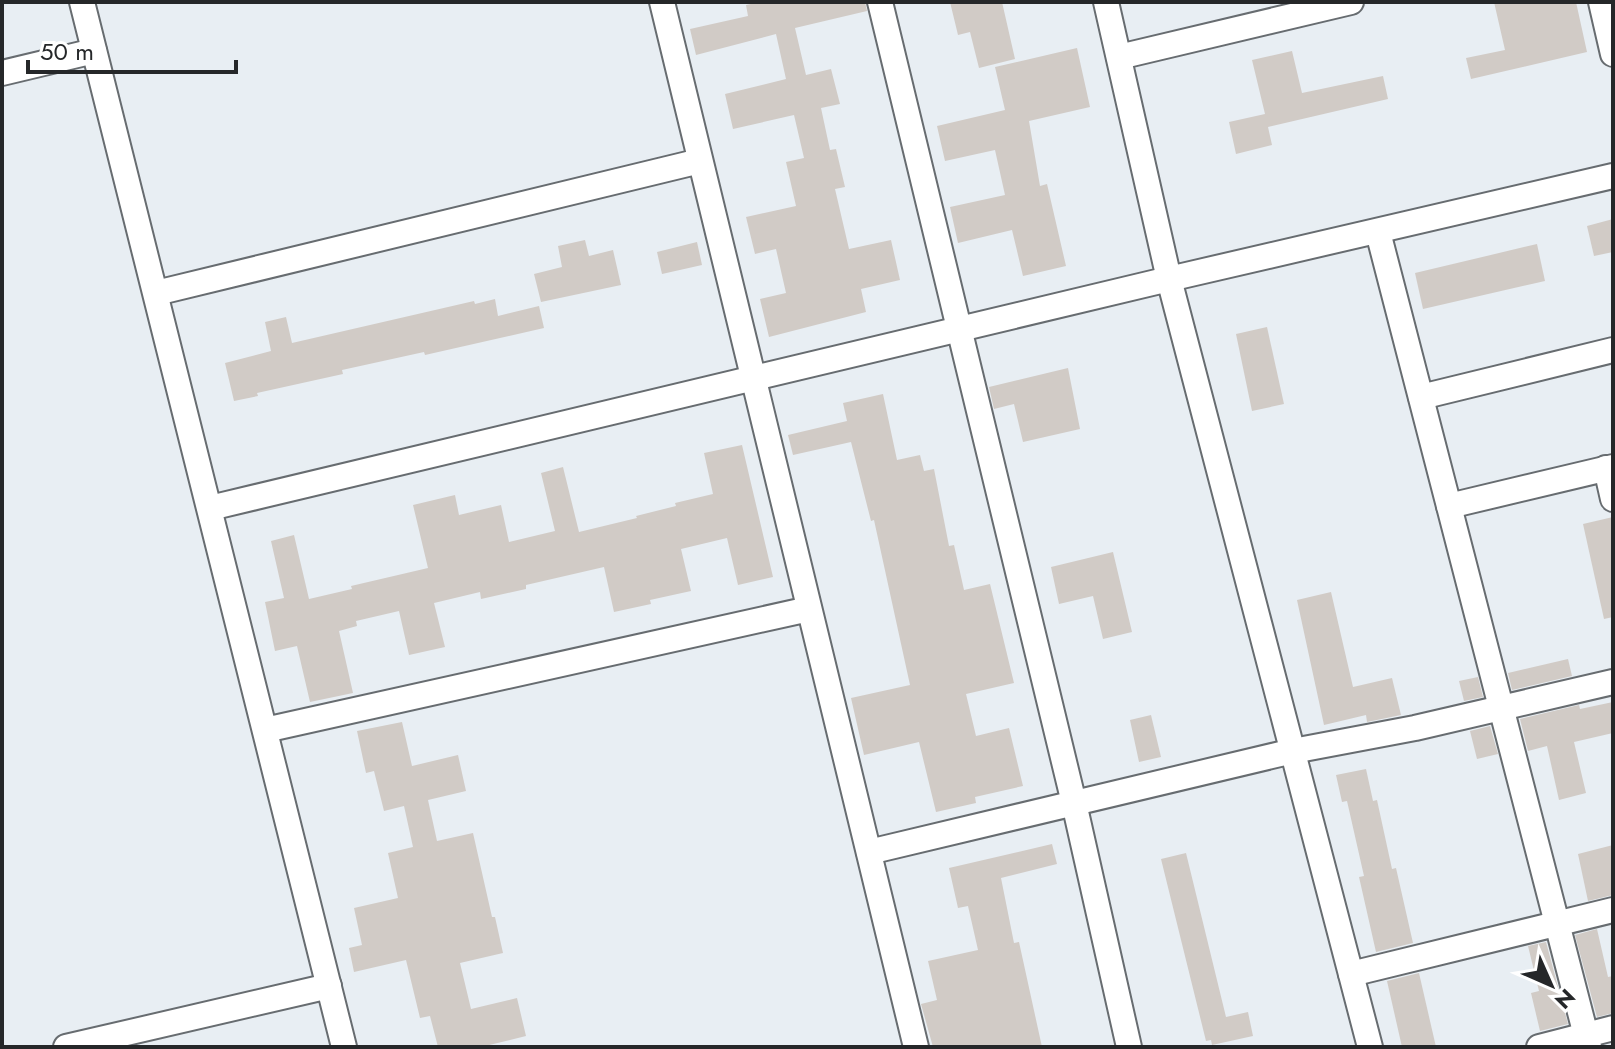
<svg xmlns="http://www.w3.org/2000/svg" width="1615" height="1049" viewBox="0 0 1615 1049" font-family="Jost,sans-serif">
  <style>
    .building { fill: #d1cbc6 }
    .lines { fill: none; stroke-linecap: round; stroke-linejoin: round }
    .minor-casing { stroke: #676c70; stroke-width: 28 }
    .minor { stroke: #fff; stroke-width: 24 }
  </style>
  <rect width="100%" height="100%" fill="#e8eef3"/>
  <g class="building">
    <polygon points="760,2 865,2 867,11 795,28 806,75 831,69 840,104 821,108 830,150 836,149 845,187 835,189 849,249 891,240 900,280 861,289 866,312 769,337 760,299 786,293 776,249 755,254 746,217 796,206 786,162 804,158 794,115 733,129 725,94 786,79 776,34 696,55 690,29 748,16 746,5"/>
    <polygon points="950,2 1002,2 1015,59 979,68 970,32 958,35"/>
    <polygon points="1494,2 1576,2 1587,52 1471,79 1466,58 1505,50"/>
    <polygon points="1077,48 1090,107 1029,121 1040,186 1047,184 1066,266 1023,276 1012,230 958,243 950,207 1005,195 995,150 945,161 937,126 1005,110 995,67"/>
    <polygon points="1292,51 1302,93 1383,76 1388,99 1268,127 1272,145 1236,154 1229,122 1265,114 1252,60"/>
    <polygon points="1613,219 1613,252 1594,256 1587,226"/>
    <polygon points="585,240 589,256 613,250 621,285 541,302 534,274 562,267 558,246"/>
    <polygon points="697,242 702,265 662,274 657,252"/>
    <polygon points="1537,244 1545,281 1423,309 1415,273"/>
    <polygon points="495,299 498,316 539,306 544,328 425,355 424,352 342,370 343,374 257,393 258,396 234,401 225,363 271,351 265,322 286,317 292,343 474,301 475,304"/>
    <polygon points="1267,327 1284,404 1252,411 1236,334"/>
    <polygon points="1068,368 1080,429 1023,442 1014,404 994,409 989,387"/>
    <polygon points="883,394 897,460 920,455 924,471 934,469 949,546 954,545 964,590 990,584 1014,683 966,694 976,736 1009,728 1023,786 975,797 976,803 936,812 919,742 864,755 851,698 910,685 874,520 871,521 851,442 793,455 788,435 847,421 843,403"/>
    <polygon points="742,445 773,577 738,585 727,538 681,549 691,591 650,600 651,604 614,612 604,567 526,585 526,589 481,599 480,592 434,603 445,647 409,655 399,611 356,621 357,626 339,631 353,693 310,702 297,646 275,651 265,602 284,598 271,541 294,535 309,599 352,589 351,586 428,568 413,505 455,495 459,515 501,505 509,542 555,531 541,473 563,467 579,532 637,518 636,516 676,506 675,503 713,494 704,453"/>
    <polygon points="1613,517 1613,617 1604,619 1583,524"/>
    <polygon points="1113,552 1132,632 1103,639 1093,596 1059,604 1051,567"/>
    <polygon points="1331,592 1353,687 1392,678 1401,715 1367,722 1366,715 1324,725 1297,600"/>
    <polygon points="1568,659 1572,676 1512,690 1508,673"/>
    <polygon points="1478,677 1483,697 1464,701 1459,681"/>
    <polygon points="1613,702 1613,733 1574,742 1586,793 1559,800 1547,746 1528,751 1520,719 1579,705 1580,709"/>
    <polygon points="1151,715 1161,757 1139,762 1130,720"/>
    <polygon points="402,722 412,766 458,755 466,791 428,800 437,841 473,833 492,917 495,917 503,953 460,963 471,1009 517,998 526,1036 481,1047 438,1047 430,1016 420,1018 406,960 354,972 349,948 362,945 354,908 398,898 388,853 413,847 404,806 384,811 374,771 366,773 357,731"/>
    <polygon points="1490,726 1498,754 1477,759 1470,731"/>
    <polygon points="1366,769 1373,801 1377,800 1392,869 1396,868 1413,943 1376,952 1359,877 1364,876 1347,801 1342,802 1336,775"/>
    <polygon points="1052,844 1057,864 1001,878 1014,943 1019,942 1042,1047 933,1047 921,1004 937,1000 928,961 978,950 968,906 958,908 949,868"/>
    <polygon points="1613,845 1613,895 1588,901 1578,854"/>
    <polygon points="1186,853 1226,1017 1248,1012 1253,1036 1212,1045 1211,1040 1206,1041 1161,859"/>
    <polygon points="1597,929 1608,977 1613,976 1613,1013 1597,1017 1575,935"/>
    <polygon points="1546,942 1568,1024 1540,1031 1531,993 1539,991 1528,946"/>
    <polygon points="1419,973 1436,1047 1402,1047 1387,981"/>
  </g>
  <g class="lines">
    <defs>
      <g id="minor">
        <polyline points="82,2 344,1047"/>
        <polyline points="662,2 916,1047"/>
        <polyline points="880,2 1074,803 1129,1047"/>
        <polyline points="1106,2 1169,279 1370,1047"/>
        <polyline points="1601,2 1613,54"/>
        <polyline points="1119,57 1351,2"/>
        <polyline points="2,73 94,51"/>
        <polyline points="1378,232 1589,1047"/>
        <polyline points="156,293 700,161"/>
        <polyline points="1421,397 1613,350"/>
        <polyline points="1606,468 1613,499"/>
        <polyline points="1449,506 1613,467"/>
        <polyline points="210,508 1169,279 1613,176"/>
        <polyline points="265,730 809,609"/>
        <polyline points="869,852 1293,751 1415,728 1613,682"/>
        <polyline points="1351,974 1613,910"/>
        <polyline points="66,1047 329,986"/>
        <polyline points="1539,1047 1613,1028"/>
      </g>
    </defs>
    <use href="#minor" class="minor-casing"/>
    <use href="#minor" class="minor"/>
  </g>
  <rect width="1615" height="1049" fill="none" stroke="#252729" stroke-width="8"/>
  <g transform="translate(1551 985) rotate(135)" stroke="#ffffff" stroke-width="6" paint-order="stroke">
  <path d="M0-6L14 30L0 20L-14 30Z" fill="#252729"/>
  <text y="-12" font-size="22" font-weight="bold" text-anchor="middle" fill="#252729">N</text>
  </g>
  <path d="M28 60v12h208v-12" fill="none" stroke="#252729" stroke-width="4"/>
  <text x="40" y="60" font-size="24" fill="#252729" stroke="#ffffff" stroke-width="6" paint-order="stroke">50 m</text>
</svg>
